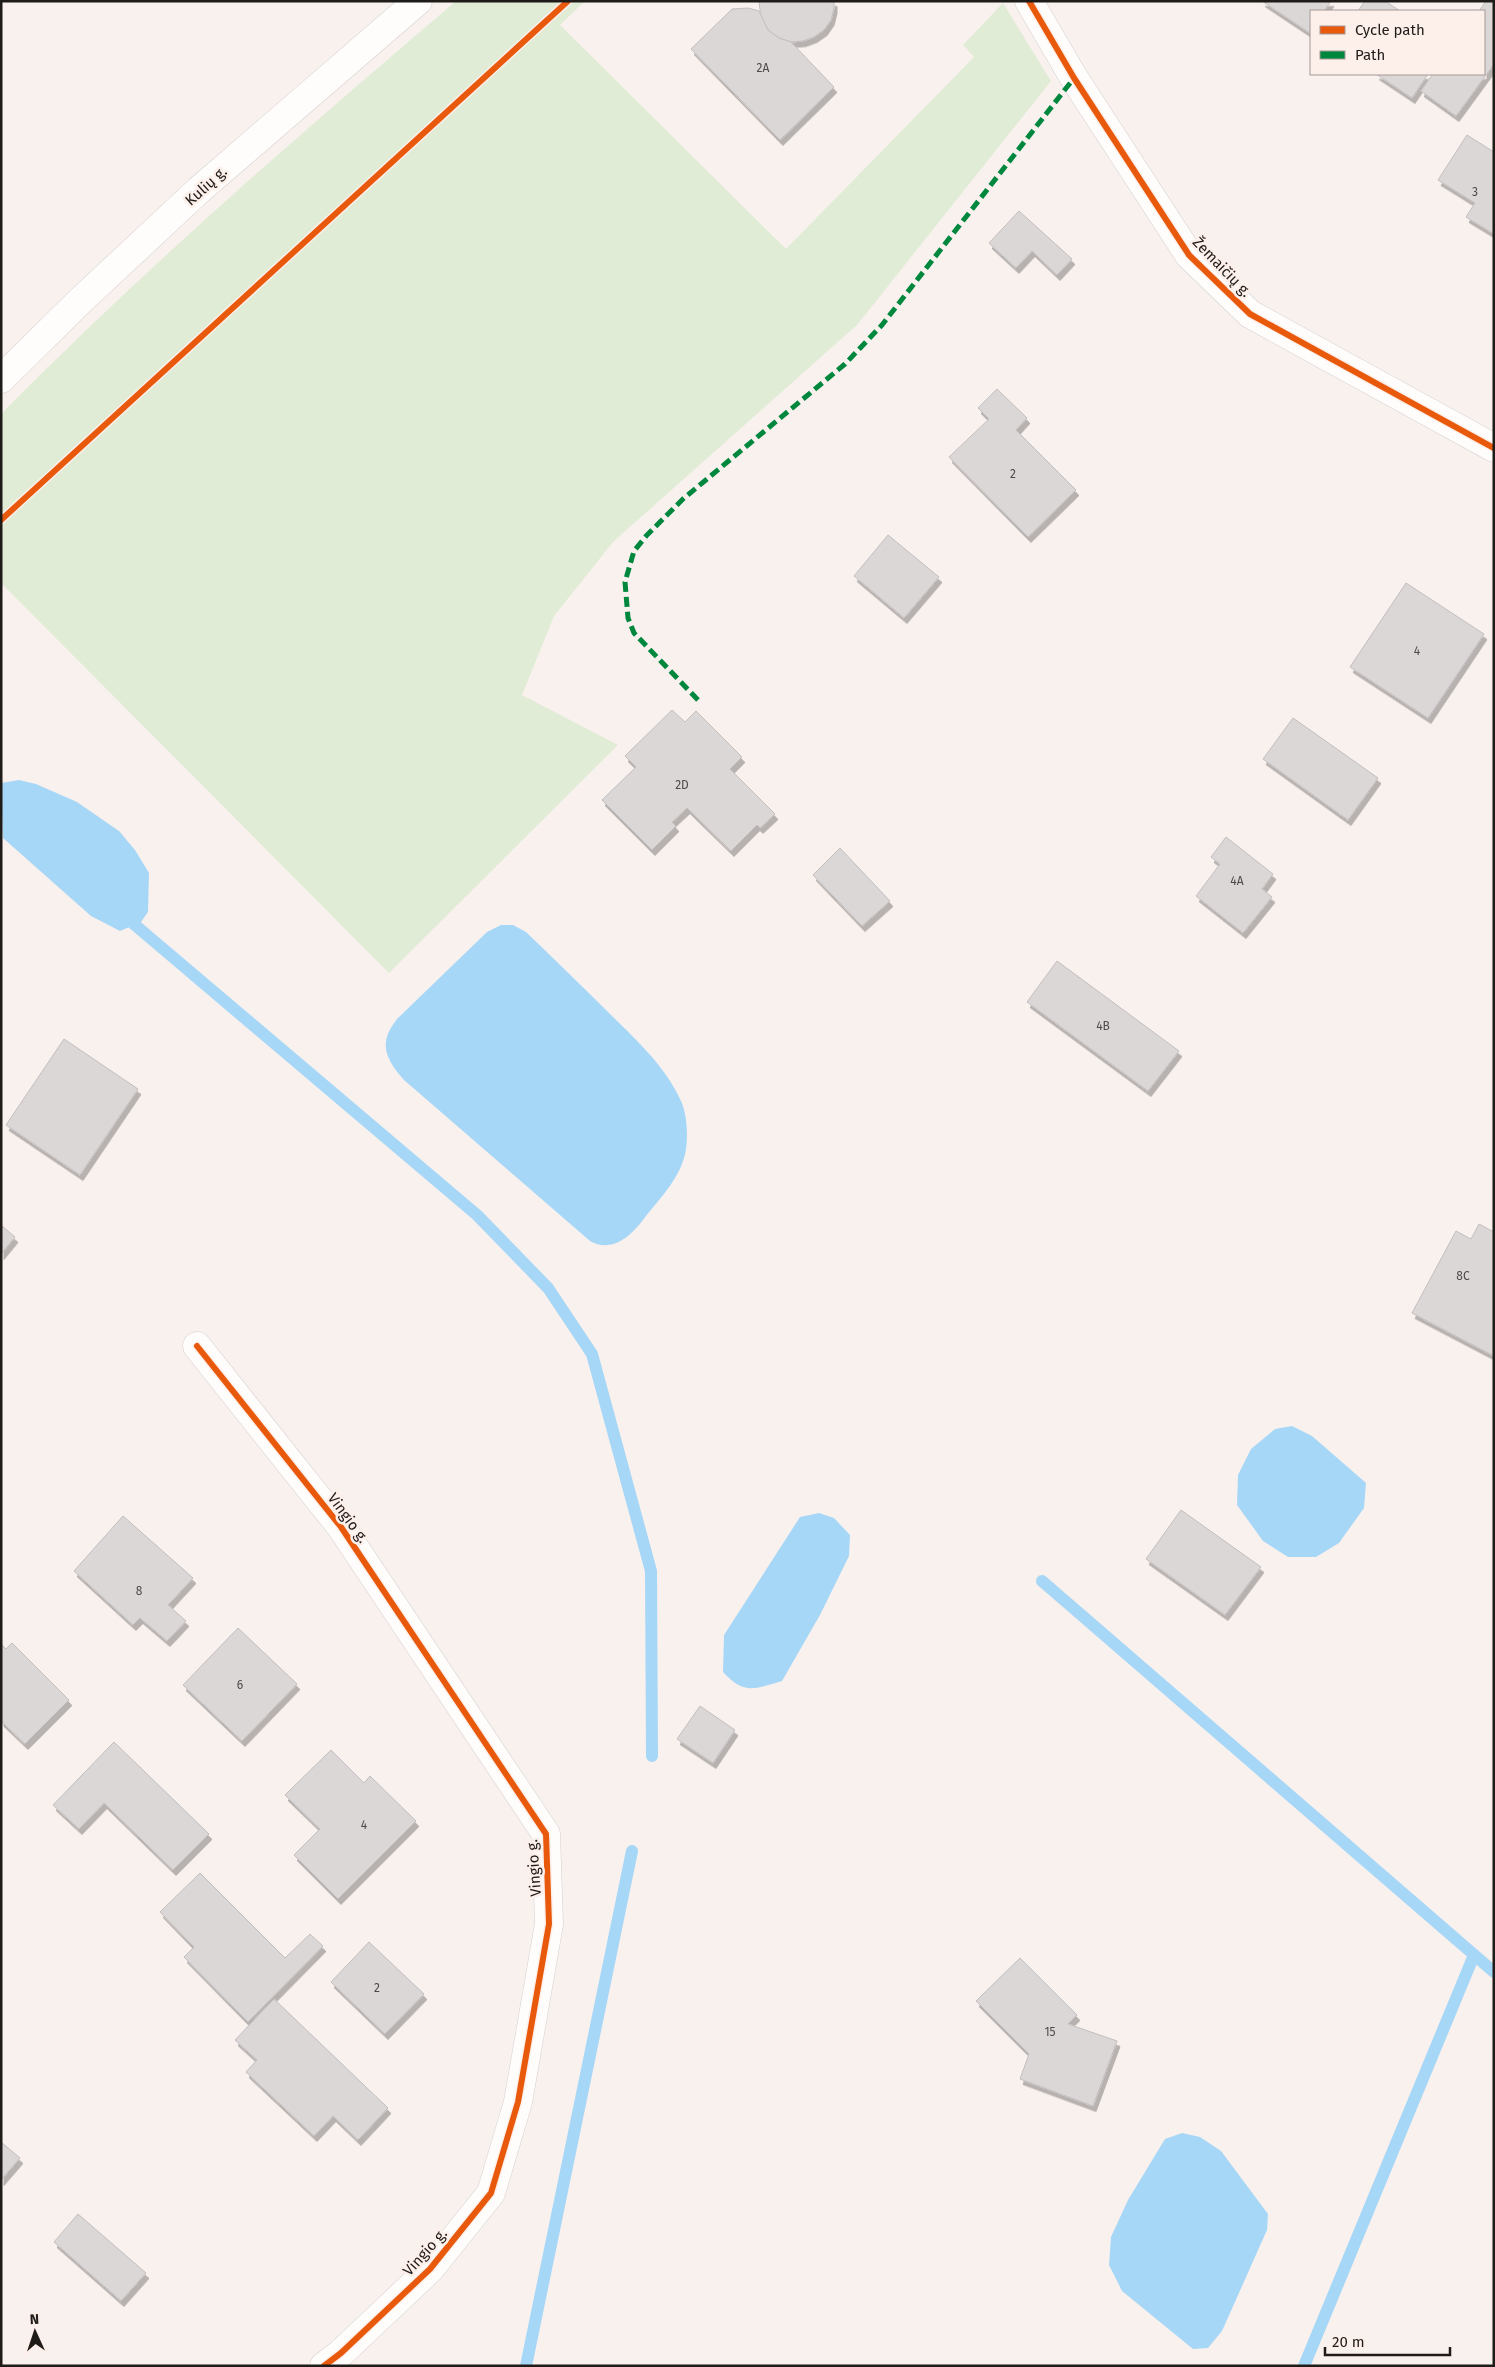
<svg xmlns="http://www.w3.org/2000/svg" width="1495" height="2367" viewBox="0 0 1495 2367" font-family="'Fira Sans',sans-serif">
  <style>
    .green { fill: #e0ecd5 }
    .water { fill: #a7d7f7 }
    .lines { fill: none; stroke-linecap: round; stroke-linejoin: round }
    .stream { stroke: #a7d7f7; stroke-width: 12 }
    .building { fill: #dbd7d7; stroke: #c2bebf; filter: url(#shadow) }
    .minor-casing { stroke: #d5cfcd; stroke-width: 29 }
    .primary-casing { stroke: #d5cfcd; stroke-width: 29 }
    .minor { stroke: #fefdfc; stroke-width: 28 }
    .primary { stroke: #fefdfc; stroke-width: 28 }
    .quiet { stroke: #00873e; stroke-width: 5; stroke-dasharray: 10 5; stroke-linecap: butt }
    .cycleway-casing { stroke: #fdefea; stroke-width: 9 }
    .cycleway { stroke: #e8590c; stroke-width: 6 }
    .labels { text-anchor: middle; stroke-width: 5; stroke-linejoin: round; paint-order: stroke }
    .number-label { font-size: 12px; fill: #4e4a48 }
    .street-label { font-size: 15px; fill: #1f1b19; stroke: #fdefea }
  </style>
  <defs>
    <filter id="shadow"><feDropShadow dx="3" dy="5.5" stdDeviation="0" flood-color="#0004"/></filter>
  </defs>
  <rect width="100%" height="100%" fill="#f9f1ee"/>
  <path class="green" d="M456,1h129l-25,24 226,224 188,-192 -11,-12 40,-42 48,78 -194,244 -244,217 -59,74 -32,79 96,50 -229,228 -388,-390v-169c144,-146 299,-280 455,-413z"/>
  <g class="water">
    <polygon points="19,780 36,784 77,802 119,831 135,850 149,873 148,912 141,922 120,931 91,916 3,838 1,783"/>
    <path d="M501,925h12l13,7c27,26 54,52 81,79 27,27 58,54 74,90 6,13 7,34 5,48 -4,28 -27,50 -43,71 -13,17 -31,33 -53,21l-186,-161c-19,-22 -26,-37 -7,-61l90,-87z"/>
    <polygon points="1292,1426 1312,1436 1366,1483 1364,1508 1339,1543 1316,1557 1288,1557 1263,1541 1237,1505 1238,1475 1251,1449 1275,1429"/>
    <path d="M819,1513l15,5 16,17 -1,21 -29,59 -38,66c-28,8 -38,14 -59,-9l1,-37 76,-118z"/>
    <polygon points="1182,2133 1200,2137 1221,2151 1268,2214 1267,2230 1222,2331 1208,2348 1193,2349 1122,2291 1109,2265 1111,2237 1128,2200 1165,2139"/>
  </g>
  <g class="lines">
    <g class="stream">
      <polyline points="122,914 477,1215 548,1288 592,1354 651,1571 652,1756"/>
      <polyline points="1042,1581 1494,1972"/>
      <polyline points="526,2366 632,1851"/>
      <polyline points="1304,2366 1474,1955"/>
    </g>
  </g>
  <g class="building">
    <polygon points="759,1 834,1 834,8 831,20 824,30 814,37 803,41 791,42 779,38 768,30 761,19"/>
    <polygon points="1262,1 1331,1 1324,11 1311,11 1310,33"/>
    <polygon points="1365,1 1385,1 1400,11 1358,11"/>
    <polygon points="1486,1 1494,1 1494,64 1456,116 1421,91 1433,74 1484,74 1484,11 1479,11"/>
    <polygon points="748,8 759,11 768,30 779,38 791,42 834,87 780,140 691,49 732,9"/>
    <polygon points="1376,74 1428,74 1412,98"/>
    <polygon points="1467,135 1494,152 1494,234 1466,217 1475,203 1438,180"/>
    <polygon points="1019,211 1072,259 1057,275 1032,251 1016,268 989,243"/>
    <polygon points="997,389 1027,418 1016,430 1076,490 1028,537 949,457 989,419 978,408"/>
    <polygon points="888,535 939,577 904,618 854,576"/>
    <polygon points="1406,583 1484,634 1428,718 1350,667"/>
    <polygon points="672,710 685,722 696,711 742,757 730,769 775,814 760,828 757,825 731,851 687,808 672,822 676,826 652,850 602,800 636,767 625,756"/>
    <polygon points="1293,718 1378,778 1348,820 1263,759"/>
    <polygon points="1226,837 1273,874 1262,889 1272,897 1243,933 1196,896 1220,864 1211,857"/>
    <polygon points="840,848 890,901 862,926 813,875"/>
    <polygon points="1057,961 1179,1051 1148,1091 1027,1002"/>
    <polygon points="64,1039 138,1089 80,1175 6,1125"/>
    <polygon points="1479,1224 1494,1232 1494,1356 1412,1313 1456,1231 1471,1239"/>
    <polygon points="1,1225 15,1237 1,1254"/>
    <polygon points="1181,1510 1261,1567 1225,1615 1146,1559"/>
    <polygon points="123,1516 193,1578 168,1605 186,1621 167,1641 140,1618 133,1625 74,1571"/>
    <polygon points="238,1628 297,1684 242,1741 183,1685"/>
    <polygon points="12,1643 69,1700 25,1744 1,1721 1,1644 6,1649"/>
    <polygon points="700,1706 735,1730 713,1763 677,1739"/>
    <polygon points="114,1742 209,1834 173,1870 104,1803 79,1829 53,1805"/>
    <polygon points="331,1750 364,1783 370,1776 416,1821 338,1899 294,1855 320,1829 285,1795"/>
    <polygon points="200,1873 285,1958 310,1934 323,1946 248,2022 184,1957 194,1947 160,1912"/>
    <polygon points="369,1942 424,1994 385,2034 331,1982"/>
    <polygon points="1020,1958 1077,2015 1068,2024 1117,2041 1093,2106 1020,2079 1029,2054 976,2001"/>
    <polygon points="274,1999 388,2108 358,2140 333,2116 314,2136 246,2072 257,2060 235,2040"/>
    <polygon points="1,2142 20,2158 1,2180"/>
    <polygon points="78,2214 146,2273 121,2301 54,2242"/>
  </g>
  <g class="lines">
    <defs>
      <g id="minor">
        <polyline points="1029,1 1074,78 1189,255 1250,314 1494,448"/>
        <polyline points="197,1346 341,1527 546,1834 549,1924 518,2102 491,2193 430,2269 341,2353 324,2366"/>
      </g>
      <polyline id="primary" points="1,379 79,302 199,190 418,1"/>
    </defs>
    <use href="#minor" class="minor-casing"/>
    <use href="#primary" class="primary-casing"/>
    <use href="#minor" class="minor"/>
    <use href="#primary" class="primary"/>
    <polyline class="quiet" points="698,700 634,633 628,618 625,582 634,551 647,535 683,499 845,364 882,325 1074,78"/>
    <defs>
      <g id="cycleway">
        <polyline points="1029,1 1074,78 1189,255 1250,314 1494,448"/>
        <polyline points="1,520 568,1"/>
        <polyline points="197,1346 341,1527 546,1834 549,1924 518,2102 491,2193 430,2269 341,2353 324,2366"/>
      </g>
    </defs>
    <use href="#cycleway" class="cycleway-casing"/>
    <use href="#cycleway" class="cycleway"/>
  </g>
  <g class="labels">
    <g class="number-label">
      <text x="763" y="72">2A</text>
      <text x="1475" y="196">3</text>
      <text x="1013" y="478">2</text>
      <text x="1417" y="655">4</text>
      <text x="682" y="789">2D</text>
      <text x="1237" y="885">4A</text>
      <text x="1103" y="1030">4B</text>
      <text x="1463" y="1280">8C</text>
      <text x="139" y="1595">8</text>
      <text x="240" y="1689">6</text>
      <text x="364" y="1829">4</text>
      <text x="377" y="1992">2</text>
      <text x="1050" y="2036">15</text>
    </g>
    <g class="street-label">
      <text transform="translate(206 186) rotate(-42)" y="5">Kulių g.</text>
      <text transform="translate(1222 267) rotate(46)" y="5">Žemaičių g.</text>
      <text transform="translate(348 1518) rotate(54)" y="5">Vingio g.</text>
      <text transform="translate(534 1868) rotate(-94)" y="5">Vingio g.</text>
      <text transform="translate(425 2252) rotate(-48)" y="5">Vingio g.</text>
    </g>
  </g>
  <rect width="1495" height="2367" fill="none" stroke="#1f1b19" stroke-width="5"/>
  <rect x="1310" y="10" width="175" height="65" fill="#fdefea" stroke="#a49a96"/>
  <rect x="1320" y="26" width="25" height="8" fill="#e8590c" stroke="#a49a96"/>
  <text x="1355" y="35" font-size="15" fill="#1f1b19">Cycle path</text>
  <rect x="1320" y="51" width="25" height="8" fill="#00873e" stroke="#a49a96"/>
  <text x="1355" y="60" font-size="15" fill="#1f1b19">Path</text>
  <g transform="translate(35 2332) rotate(357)" stroke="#fdefea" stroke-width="4" paint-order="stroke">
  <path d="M0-4L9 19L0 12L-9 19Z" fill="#1f1b19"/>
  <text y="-8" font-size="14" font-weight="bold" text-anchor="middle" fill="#1f1b19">N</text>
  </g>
  <path d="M1325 2347v8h125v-8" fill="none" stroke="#1f1b19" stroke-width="2.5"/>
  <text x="1332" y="2347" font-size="15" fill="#1f1b19" stroke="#fdefea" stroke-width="4" paint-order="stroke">20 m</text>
</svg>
